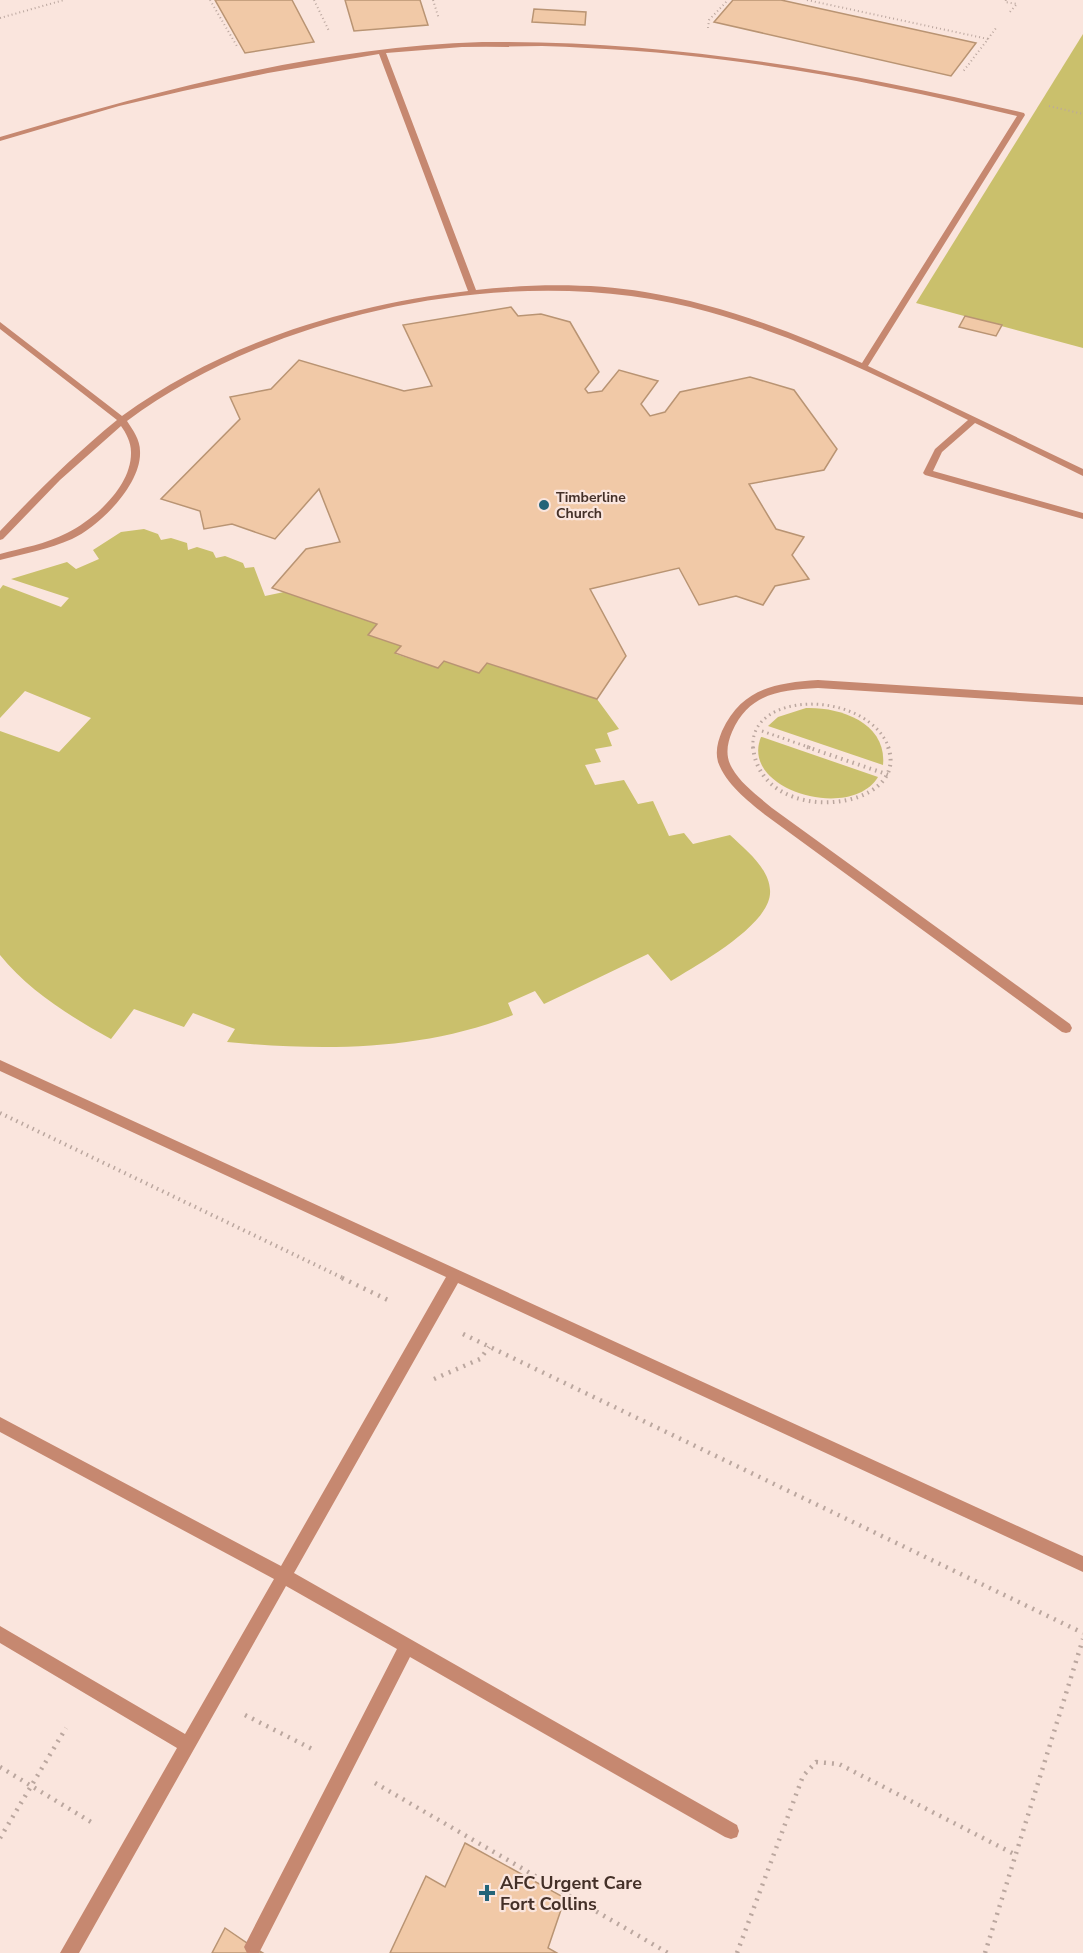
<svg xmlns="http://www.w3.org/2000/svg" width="1083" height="1953" viewBox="0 0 1083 1953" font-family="'Nunito Sans',sans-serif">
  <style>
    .green { fill: #cac06c }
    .building { fill: #f1c9a7; stroke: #b99473; stroke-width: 1.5 }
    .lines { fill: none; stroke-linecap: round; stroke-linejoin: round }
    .path-far3 { stroke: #bba79f; stroke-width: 2; stroke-dasharray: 1 3; stroke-linecap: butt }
    .path-far2 { stroke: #bba79f; stroke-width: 3; stroke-dasharray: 1.5 4; stroke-linecap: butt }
    .path-far1 { stroke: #bba79f; stroke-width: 4; stroke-dasharray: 1.5 4.5; stroke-linecap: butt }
    .path { stroke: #bba79f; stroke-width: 4.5; stroke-dasharray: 2 6; stroke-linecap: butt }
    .lane { fill: #c68870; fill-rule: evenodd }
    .poi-dot { fill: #236478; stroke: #fae5dd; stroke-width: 2 }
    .labels { text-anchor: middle; stroke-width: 4.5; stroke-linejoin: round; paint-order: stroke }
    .far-poi-label { font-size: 14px; font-weight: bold; fill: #443028; stroke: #fae5dd; text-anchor: start }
    .near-poi-label { font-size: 18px; font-weight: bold; fill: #443028; stroke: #fae5dd; text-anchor: start }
  </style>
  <rect width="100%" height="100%" fill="#fae5dd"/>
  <g class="green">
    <polygon points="1083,34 1083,348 916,303"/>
    <path d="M144,529l14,5 3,6 10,-2 16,5 1,7 9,-3 16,5 3,6 9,-2 18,7 2,5 9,-1 11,29 19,-4 93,32 -8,11 32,11 -5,8 42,14 6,-7 35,12 8,-10 110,36 22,30 -12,4 5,13 -17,3 6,13 -16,3 10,20 29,-5 14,24 15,-3 16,35 15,-3 9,11 37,-9c15,14 39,33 40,55 3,34 -73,75 -99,91l-23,-27 -104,50 -9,-13 -27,12 5,12c-92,36 -189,36 -286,27l8,-13 -42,-16 -9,14 -50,-18 -23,30c-40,-22 -82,-48 -111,-84v-224l59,21 32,-34 -66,-27 -25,27v-129l3,-4 58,22 8,-9 -58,-19 56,-17 9,7 23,-10 -6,-9 28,-18z"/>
    <path d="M806,708c35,-1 81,15 77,57l-115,-39 10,-9z"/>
    <path d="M761,737h1l116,40c-27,45 -139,13 -117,-40z"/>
  </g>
  <g class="building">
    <polygon points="215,0 292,0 314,42 245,53"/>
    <polygon points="345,0 420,0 428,25 354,31"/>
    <polygon points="733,0 781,0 976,43 951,76 714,22"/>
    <polygon points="534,9 586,12 585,25 532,22"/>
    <polygon points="511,307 518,316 541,314 570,322 599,372 585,389 588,393 602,391 619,370 658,381 641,404 650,416 665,412 680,392 750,377 794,390 837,449 824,470 749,484 776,529 804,537 792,555 809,579 775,586 763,605 736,596 699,605 679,568 590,589 626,656 597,699 487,663 479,673 444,661 438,668 395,653 401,646 368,635 377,624 272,588 306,549 340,542 319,489 275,539 232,524 204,529 200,511 161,499 240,419 230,397 271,389 299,360 404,391 432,386 403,325"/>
    <polygon points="965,316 1002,325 996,336 959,327"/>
    <polygon points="465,1843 565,1898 548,1948 557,1953 390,1953 426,1876 445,1887"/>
    <polygon points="225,1928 253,1947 263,1953 212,1953"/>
  </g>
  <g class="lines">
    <g class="path-far3">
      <polyline points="210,0 238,48"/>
      <polyline points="314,0 329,31"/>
      <polyline points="433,0 439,19"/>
      <polyline points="807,0 988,39 962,73"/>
      <polyline points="1006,0 1005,2 1017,4 1009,13"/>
      <polyline points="0,18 64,0"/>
      <polyline points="708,28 709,20 728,0"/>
      <polyline points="988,39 996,28"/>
      <polyline points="1049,106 1083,114"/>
    </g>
    <g class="path-far2">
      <polyline points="762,731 811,748"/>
      <path d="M753,748c-5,-58 114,-59 136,0"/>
    </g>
    <g class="path-far1">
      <path d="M753,747c8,83 159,64 135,0"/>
      <polyline points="807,747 892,776"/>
      <polyline points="0,1113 345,1279"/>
    </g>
    <g class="path">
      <polyline points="342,1278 390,1301"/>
      <polyline points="463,1334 1083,1633"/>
      <polyline points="434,1379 480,1359 489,1347"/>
      <polyline points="245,1715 316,1751"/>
      <polyline points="0,1767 91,1822"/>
      <polyline points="375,1783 668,1953"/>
      <polyline points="0,1838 66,1728"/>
      <polyline points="737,1953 803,1776 816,1762 839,1764 1016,1855"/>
      <polyline points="985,1953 1083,1639"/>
    </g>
    <g class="lane">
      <path d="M482,42c184,-2 363,28 542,71l1,2 -157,251 215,103v7l-108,-53 -33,29 -9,19 150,42v6l-158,-44 -2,-2 12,-24 33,-29c-84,-42 -169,-83 -259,-108 -182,-53 -430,-4 -582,109 6,9 13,19 13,30 2,33 -40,75 -68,88 -23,10 -48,15 -72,21v-6c22,-6 46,-10 67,-21 28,-14 65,-47 64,-81 0,-10 -5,-19 -10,-26l-61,54 -57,59 -3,1v-9c37,-39 75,-77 117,-111l-117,-91v-7l122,94c100,-73 225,-111 346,-125l-89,-237 -111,19 -85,18 -64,15 -119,35v-4c157,-46 317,-90 482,-95zM542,46c61,2 122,6 183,14 98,12 195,33 292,56l-155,247c-69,-31 -142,-59 -217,-71 -55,-9 -114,-8 -169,-2l-90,-237 76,-6z"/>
      <path d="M818,680l265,17v8l-265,-17c-38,2 -69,5 -86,44 -5,12 -7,24 0,36 9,16 26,28 40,40l298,216 2,4 -2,4 -4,1 -4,-1 -298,-218c-17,-14 -38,-30 -46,-52 -3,-11 0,-21 4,-31 20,-43 53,-48 96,-51z"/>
      <polygon points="0,1060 1083,1556 1083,1572 458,1283 294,1573 737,1825 739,1831 737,1837 731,1839 725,1837 410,1657 259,1953 247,1953 244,1947 247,1941 397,1649 286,1586 79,1953 60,1953 177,1748 0,1643 0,1626 185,1734 274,1579 0,1432 0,1417 281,1566 446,1277 0,1071"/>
    </g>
  </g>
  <g class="poi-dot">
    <circle cx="544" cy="505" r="6"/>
    <path d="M484 1884h6v6h6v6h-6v6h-6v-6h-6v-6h6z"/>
  </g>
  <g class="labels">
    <g class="far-poi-label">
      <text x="556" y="502">Timberline<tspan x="556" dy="16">Church</tspan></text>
    </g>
    <g class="near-poi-label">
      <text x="500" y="1889">AFC Urgent Care<tspan x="500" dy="21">Fort Collins</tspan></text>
    </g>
  </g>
</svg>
